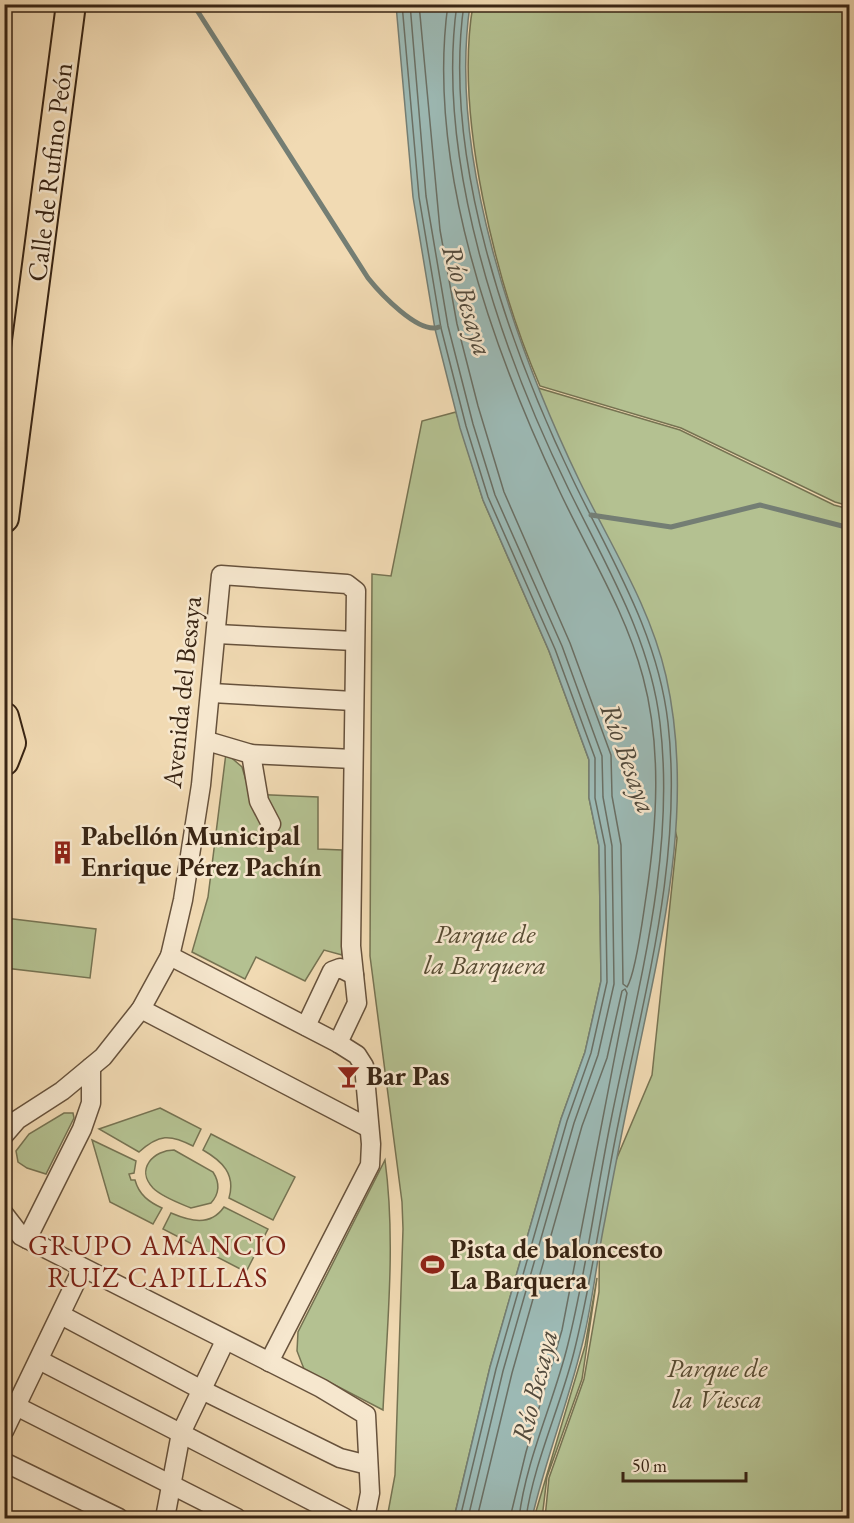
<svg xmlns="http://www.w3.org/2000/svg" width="854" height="1523" viewBox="0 0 854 1523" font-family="'EB Garamond',serif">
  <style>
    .green { fill: #b4c191; stroke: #767352; stroke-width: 1.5 }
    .water { fill: #9cb9b4; stroke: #747e74; stroke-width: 1.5 }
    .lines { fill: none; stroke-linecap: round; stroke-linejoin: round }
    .shore { stroke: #6a6f64; stroke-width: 1.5 }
    .stream { stroke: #747e74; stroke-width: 5 }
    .street-casing { stroke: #67523c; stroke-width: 21 }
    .primary-casing { stroke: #392514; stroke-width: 32 }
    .street { stroke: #f6e7ce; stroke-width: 18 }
    .primary { stroke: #f1dab3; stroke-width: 28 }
    .labels { text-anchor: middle; stroke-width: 5; stroke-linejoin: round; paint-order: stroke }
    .street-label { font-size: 27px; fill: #392514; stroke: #f6e7ce }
    .poi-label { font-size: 27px; font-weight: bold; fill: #392514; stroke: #f6e7ce; text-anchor: start }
    .park-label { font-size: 27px; font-style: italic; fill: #584c33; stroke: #f6e7ce }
    .water-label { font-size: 28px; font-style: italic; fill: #524a3c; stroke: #f6e7ce }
    .neighbourhood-label { font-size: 28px; letter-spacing: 1.5px; fill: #7a1f14; stroke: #f6e7ce }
  </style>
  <rect width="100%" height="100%" fill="#f1dab3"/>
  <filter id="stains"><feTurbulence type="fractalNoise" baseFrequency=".00333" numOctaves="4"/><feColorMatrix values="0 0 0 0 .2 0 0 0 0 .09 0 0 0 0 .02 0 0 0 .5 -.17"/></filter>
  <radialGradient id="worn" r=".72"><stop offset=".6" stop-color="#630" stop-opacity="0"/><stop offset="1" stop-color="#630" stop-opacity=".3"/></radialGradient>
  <g class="green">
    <path d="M473,5h376v501l-14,-4 -154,-74 -141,-42c-44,-102 -86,-271 -67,-381z"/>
    <polygon points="518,382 680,430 834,505 849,509 849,1518 545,1518 549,1478 584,1379 599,1292 600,1198 652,1075 677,838 656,751"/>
    <polygon points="456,412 483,500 549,651 589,760 589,798 599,846 601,981 585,1052 561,1119 490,1367 454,1518 387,1518 395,1475 403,1229 402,1202 370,956 372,574 391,576 422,421"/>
    <polygon points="226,753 242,767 250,794 318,797 318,849 342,850 342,955 324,950 305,981 256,957 245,979 192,952 208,897"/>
    <polygon points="5,918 96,929 90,978 5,968"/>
    <path d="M160,1108l41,21 -8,17c-23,-12 -34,-12 -54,6l-40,-23z"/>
    <polygon points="64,1113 73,1113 74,1118 46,1174 27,1168 18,1162 16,1151 29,1134"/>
    <path d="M211,1134l84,43 -22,43 -44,-22c7,-24 -7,-37 -26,-48z"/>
    <path d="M92,1140l44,21 -2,12 -5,1 2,6h4c4,15 14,22 27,28l-9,16 -43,-22z"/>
    <path d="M174,1150l39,22c7,11 7,21 -2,31l-20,5c-12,-5 -29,-11 -38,-20 -18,-19 1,-38 21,-38z"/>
    <path d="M385,1160c11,82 2,167 -2,250l-79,-41 -7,-18 1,-19z"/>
    <path d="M224,1207l44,22 -22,43 -83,-43 8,-16c19,8 39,14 53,-6z"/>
    <polygon points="597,1278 582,1379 547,1477 542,1518 534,1518 585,1346"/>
  </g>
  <path class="water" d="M396,5h74c-22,151 45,342 110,477 31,64 70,124 86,194 29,129 -3,256 -29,382 -11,54 -22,108 -32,162 -8,39 -12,78 -21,117 -14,61 -38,120 -52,181h-78l36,-151 71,-248 24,-67 16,-71 -2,-135 -10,-48v-38l-40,-109 -66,-151 -23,-72 -25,-99 -22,-132z"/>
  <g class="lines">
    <g class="shore">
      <polyline points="402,4 419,197 441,328 466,426 488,497 555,649 595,758 595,798 605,846 607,982 591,1053 567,1121 496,1369 460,1518"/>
      <polyline points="410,4 426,196 448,326 473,424 495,495 562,646 602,756 603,797 612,846 614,984 598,1055 574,1123 503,1371 468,1518"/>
      <path d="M419,4l21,226 17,94 21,82 26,86 66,151 41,112 1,41 9,49 2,139 4,3c9,-14 16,-71 19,-90 11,-72 16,-149 -3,-220 -18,-67 -55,-125 -84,-187 -67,-142 -133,-327 -111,-486"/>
      <path d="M457,4c-22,155 44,348 112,486 37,76 81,147 91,233 16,134 -23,267 -49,397 -15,74 -25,152 -43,224 -14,58 -42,115 -49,174"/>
      <path d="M464,4c-22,154 44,341 110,478 38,79 84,152 94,241 15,134 -23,266 -49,397 -16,77 -26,156 -45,232 -14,56 -40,110 -48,166"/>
      <polyline points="477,1518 512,1373 582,1126 607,1058 622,991 625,989 627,993 562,1330 526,1452 510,1518"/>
    </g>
    <g class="stream">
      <path d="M193,4l175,274c12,15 51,57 71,49"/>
      <polyline points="591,515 671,527 760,505 850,528"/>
    </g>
    <defs>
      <g id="street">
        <polyline points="217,634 354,641"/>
        <polyline points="212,693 353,701"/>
        <polyline points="207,741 251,754 353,759"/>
        <polyline points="251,754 259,801 271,824"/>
        <polyline points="170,956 338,1043 357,1055 364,1066 371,1144 370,1165 269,1362"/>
        <polyline points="141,1009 369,1128"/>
        <polyline points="306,1026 332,971 340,968 354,975"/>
        <polyline points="4,1135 17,1120 62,1091 103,1057 141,1009 170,956 183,900 201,785 221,575 347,584 356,591 351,946 357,1003 338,1043"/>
        <polyline points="4,1214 21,1236 321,1388 366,1415 370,1493 365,1518"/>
        <polyline points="27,1239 82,1129 91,1103 91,1067"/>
        <polyline points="61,1315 200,1389 340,1458 368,1465"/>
        <polyline points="39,1360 345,1518"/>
        <polyline points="16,1406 237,1518"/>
        <polyline points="4,1431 82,1269"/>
        <polyline points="4,1462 119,1518"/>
        <polyline points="165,1518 181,1433 225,1341"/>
      </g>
      <g id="primary">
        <polyline points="4,518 71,4"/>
        <polyline points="4,717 11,743 4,761"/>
      </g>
    </defs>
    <use href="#street" class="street-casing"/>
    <use href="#primary" class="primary-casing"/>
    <use href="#street" class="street"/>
    <use href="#primary" class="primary"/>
  </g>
  <defs>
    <symbol id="building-bare" viewBox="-9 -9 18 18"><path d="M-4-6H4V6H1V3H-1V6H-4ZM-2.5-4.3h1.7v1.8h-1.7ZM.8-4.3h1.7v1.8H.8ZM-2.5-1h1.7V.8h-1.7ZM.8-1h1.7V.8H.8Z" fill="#8f2418" stroke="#f6e7ce" stroke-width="2.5" paint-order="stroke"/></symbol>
    <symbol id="bar-bare" viewBox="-9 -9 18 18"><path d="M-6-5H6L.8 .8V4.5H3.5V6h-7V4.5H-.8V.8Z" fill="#8f2418" stroke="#f6e7ce" stroke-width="2.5" paint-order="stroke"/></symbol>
    <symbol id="stadium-bare" viewBox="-9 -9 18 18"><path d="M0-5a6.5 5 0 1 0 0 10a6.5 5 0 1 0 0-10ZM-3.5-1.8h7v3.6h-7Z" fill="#8f2418" stroke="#f6e7ce" stroke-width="2.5" paint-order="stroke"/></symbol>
  </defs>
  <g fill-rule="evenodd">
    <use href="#building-bare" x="46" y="836" width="33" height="33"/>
    <use href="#bar-bare" x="332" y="1060" width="33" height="33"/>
    <use href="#stadium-bare" x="416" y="1248" width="33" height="33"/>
  </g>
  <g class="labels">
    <g class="street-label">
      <text transform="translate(50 172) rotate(-83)" y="9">Calle de Rufino Peón</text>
      <text transform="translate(182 692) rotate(-84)" y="9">Avenida del Besaya</text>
    </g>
    <g class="poi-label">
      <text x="81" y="845">Pabellón Municipal<tspan x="81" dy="31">Enrique Pérez Pachín</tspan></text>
      <text x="366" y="1085">Bar Pas</text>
      <text x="450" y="1258">Pista de baloncesto<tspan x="450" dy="31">La Barquera</tspan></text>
    </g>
    <g class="park-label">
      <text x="485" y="943">Parque de<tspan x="485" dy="31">la Barquera</tspan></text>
      <text x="717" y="1377">Parque de<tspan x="717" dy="31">la Viesca</tspan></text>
    </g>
    <g class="water-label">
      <text transform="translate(468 300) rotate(73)" y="10">Río Besaya</text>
      <text transform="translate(629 758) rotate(70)" y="10">Río Besaya</text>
      <text transform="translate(534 1386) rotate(-76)" y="10">Río Besaya</text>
    </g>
    <g class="neighbourhood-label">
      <text x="158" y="1255">GRUPO AMANCIO<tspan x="158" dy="32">RUIZ CAPILLAS</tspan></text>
    </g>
  </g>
  <rect width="854" height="1523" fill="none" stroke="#f1dab3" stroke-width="24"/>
  <rect x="6" y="6" width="842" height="1511" fill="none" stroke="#392514" stroke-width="3"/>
  <rect x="12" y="12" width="830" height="1499" fill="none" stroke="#392514" stroke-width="1.5"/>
  <path d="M623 1472v9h123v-9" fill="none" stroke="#392514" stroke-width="3"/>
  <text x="632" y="1472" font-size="18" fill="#392514" stroke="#f6e7ce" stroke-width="4.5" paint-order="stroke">50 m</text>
  <rect width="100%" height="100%" filter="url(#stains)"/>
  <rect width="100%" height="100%" fill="url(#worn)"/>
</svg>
